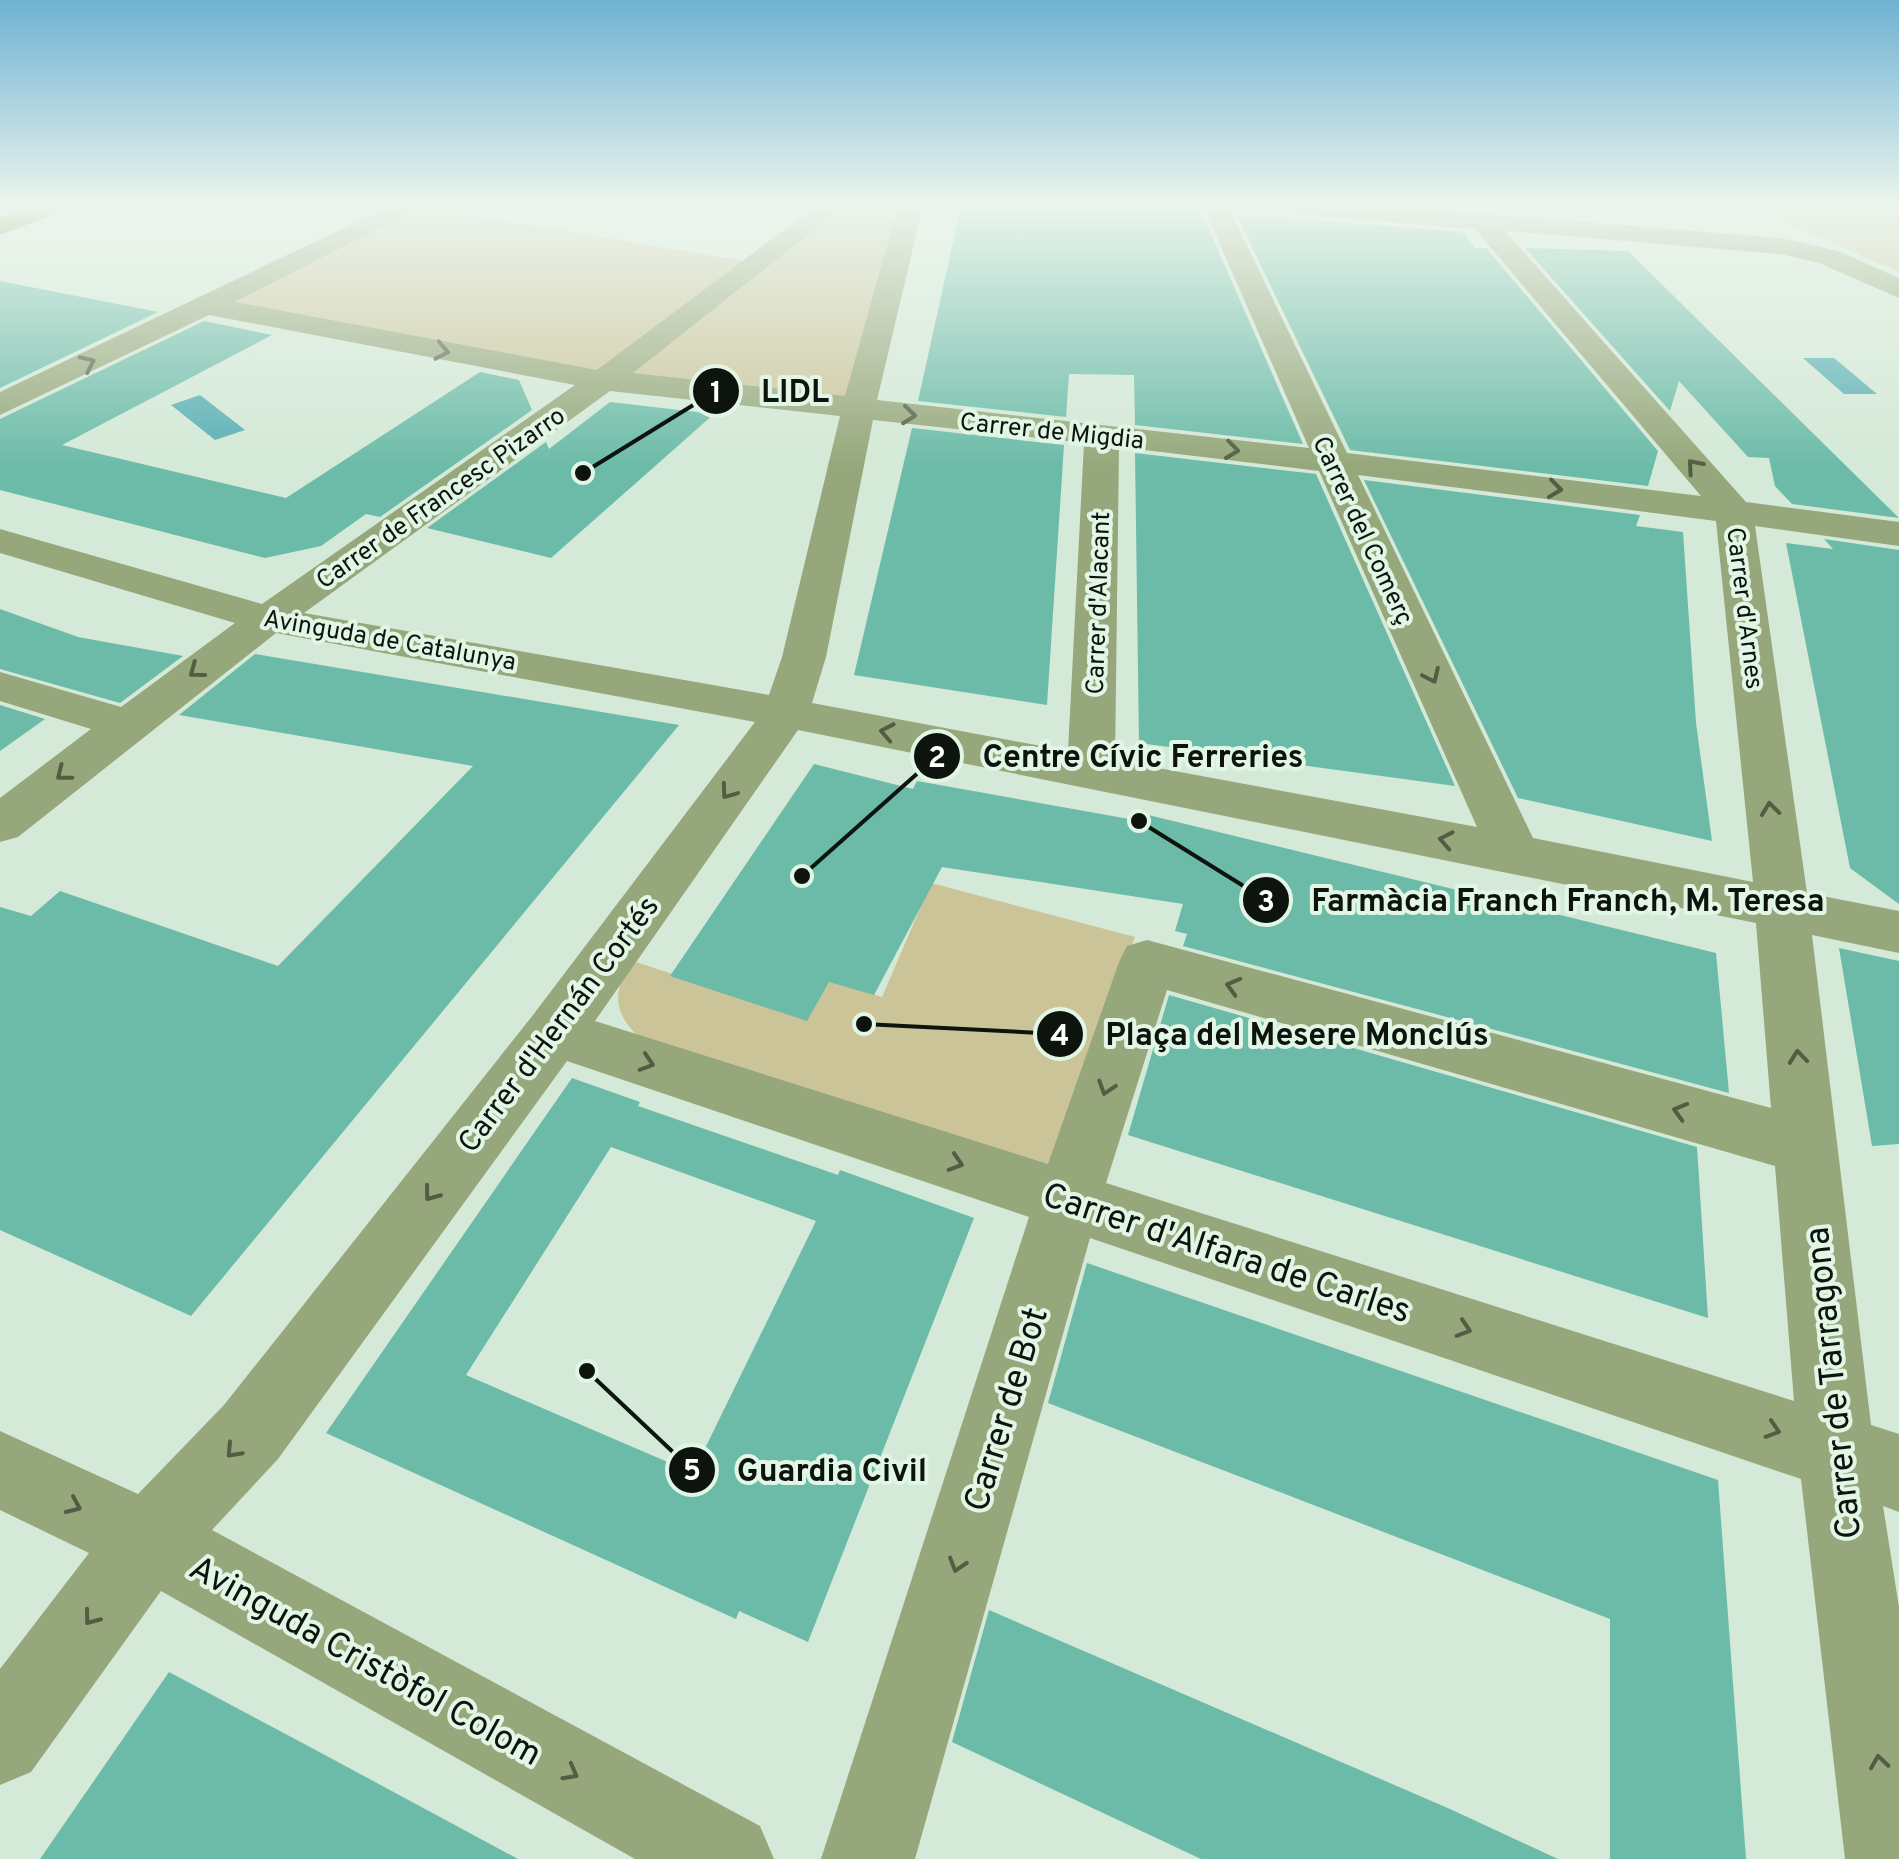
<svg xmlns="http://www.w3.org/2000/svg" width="1899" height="1859" viewBox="0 0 1899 1859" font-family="Overpass,sans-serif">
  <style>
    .green { fill: #cbc499 }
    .water { fill: #57aeb4 }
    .building { fill: #6bbba8; fill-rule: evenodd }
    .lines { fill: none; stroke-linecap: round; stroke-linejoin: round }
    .minor { fill: #96a77b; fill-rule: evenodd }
    .major { fill: #587413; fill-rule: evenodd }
    .oneway { stroke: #525e44 }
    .labels { text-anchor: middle; stroke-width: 8; stroke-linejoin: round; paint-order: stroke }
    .far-street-label { font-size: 25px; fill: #0d140e; stroke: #e1f6e5 }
    .street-label { font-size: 30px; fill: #0d140e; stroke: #e1f6e5 }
    .near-street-label { font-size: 35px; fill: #0d140e; stroke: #e1f6e5 }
    .leader { fill: none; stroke: #0d140e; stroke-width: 4 }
    .callout-dot { fill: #0d140e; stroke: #e1f6e5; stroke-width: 4 }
    .mark-label { font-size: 30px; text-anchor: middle; font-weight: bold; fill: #fff }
    .callout-label { font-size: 32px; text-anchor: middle; font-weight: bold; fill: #0d140e; stroke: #e1f6e5; stroke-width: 8; stroke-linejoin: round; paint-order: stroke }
  </style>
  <rect width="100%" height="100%" fill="#d4e9d7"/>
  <g class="green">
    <polygon points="416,206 744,261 833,206 911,206 861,410 666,385 209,306"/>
    <polygon points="1749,206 1899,206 1899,272"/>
    <path d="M931,883l204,54 -87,234 -404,-129c-29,-26 -35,-48 -11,-81l155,51 23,-37 71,22z"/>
  </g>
  <g class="water">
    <polygon points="1803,358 1834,358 1877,394 1844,394"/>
    <polygon points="200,395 245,430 215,440 171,405"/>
  </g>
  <g class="building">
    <polygon points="961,206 1200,209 1303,444 1135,425 1134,375 1069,374 1066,417 918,401"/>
    <polygon points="1236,214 1463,232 1475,248 1486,248 1658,451 1648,486 1350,450"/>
    <polygon points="1525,248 1628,251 1899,518 1792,504 1775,486 1769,458 1748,457 1679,381 1670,411"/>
    <polygon points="0,281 158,312 0,388"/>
    <polygon points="204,321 272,335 62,445 286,498 480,372 519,380 532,410 380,517 366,514 321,546 265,558 0,490 0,419"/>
    <polygon points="610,402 714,414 551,558 427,528 546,442 549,449"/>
    <polygon points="912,428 1064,445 1047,705 854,675"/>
    <polygon points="1135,453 1316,474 1455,786 1139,743"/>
    <polygon points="1364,480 1640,515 1636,526 1683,532 1696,723 1712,841 1518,798"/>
    <polygon points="1824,539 1899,550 1899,904 1850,868 1786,543 1833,549"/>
    <polygon points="0,609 78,637 183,656 120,703 0,669"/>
    <polygon points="255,654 679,725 191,1316 0,1230 0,907 31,916 60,891 278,966 473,766 179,715"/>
    <polygon points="0,705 45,719 0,751"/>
    <polygon points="814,764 913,789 917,781 1140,821 1140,813 1716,953 1729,1093 1183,946 1187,934 1175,931 1183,904 942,867 874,995 829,982 807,1021 670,976"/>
    <polygon points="1839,948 1899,961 1899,1144 1872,1146"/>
    <polygon points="1169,995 1697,1147 1708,1318 1128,1135"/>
    <path d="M572,1078l68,24 -2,4 200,69 2,-5 134,48 -166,424 -69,-31 -3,8 -410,-186zM611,1147l205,74 -123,252 -227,-98z"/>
    <polygon points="1087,1263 1718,1480 1746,1859 1610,1859 1610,1619 1048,1403"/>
    <polygon points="989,1610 1450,1809 1558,1859 1201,1859 952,1742"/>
    <polygon points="169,1672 310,1747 518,1859 40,1859"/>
  </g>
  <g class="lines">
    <path class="minor" d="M390,206h33l-188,96 362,68 219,-164h28l-211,167 212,23 53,-190h25l-46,194 432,48 -106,-242h25l119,247 354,43 -226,-267 -182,-15 -12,-8h109l391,32 57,13 61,27v20l-80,-35 -38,-9 -276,-23 241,271 153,20v24l-144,-20 52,367 92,18v42l-87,-18 59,490 28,9v78l-16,-6 16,101v252h-54l-44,-380 -711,-241 -175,621h-94l208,-642 -462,-156 -289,398 -66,71 548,296 14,33h-139l-474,-268 -130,181 -31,13v-116l89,-116 -89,-43v-79l138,63 86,-89 309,-390 222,-293 -479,-89 -258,204 -18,5v-44l91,-69 -91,-28v-29l121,35 114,-84 -235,-70v-24l262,75 313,-219 -366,-70 -209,100v-23zM610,391l230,25 -58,241 -13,38 -465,-82zM873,420l211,23 -16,308 -256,-48 14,-46zM1119,447l200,24 158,356 -362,-67zM1358,475l358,46 37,361 -220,-44zM798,730l958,193 15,185 -624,-168 -20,6 -8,16 -71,202 -453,-143zM1167,990l608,176 19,235 -688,-218z"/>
    <polygon class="major" points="30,206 65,206 62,211 0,235 0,218"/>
  </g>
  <defs><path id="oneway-chevron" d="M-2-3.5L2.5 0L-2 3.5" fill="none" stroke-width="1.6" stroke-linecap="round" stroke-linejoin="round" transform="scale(2.5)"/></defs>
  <g class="oneway">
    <use href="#oneway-chevron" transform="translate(442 351) rotate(11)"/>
    <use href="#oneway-chevron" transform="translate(88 363) rotate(-25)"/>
    <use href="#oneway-chevron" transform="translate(909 415) rotate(6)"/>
    <use href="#oneway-chevron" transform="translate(1232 450) rotate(7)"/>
    <use href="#oneway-chevron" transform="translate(1694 466) rotate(-131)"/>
    <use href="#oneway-chevron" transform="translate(1555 489) rotate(7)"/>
    <use href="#oneway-chevron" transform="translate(196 671) rotate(143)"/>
    <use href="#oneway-chevron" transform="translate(1432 676) rotate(65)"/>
    <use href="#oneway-chevron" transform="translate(887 732) rotate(-169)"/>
    <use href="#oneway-chevron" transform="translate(63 774) rotate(142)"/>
    <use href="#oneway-chevron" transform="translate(728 792) rotate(126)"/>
    <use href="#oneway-chevron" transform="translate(1770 809) rotate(-97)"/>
    <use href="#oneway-chevron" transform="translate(1446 840) rotate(-169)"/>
    <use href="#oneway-chevron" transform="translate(1233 986) rotate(-164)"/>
    <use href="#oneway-chevron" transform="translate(1798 1057) rotate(-96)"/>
    <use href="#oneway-chevron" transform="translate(647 1063) rotate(18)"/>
    <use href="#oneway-chevron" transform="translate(1106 1088) rotate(108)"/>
    <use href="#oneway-chevron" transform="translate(1680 1111) rotate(-164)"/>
    <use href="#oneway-chevron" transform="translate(956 1163) rotate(18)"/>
    <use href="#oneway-chevron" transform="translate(431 1194) rotate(127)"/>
    <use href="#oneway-chevron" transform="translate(1464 1329) rotate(18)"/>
    <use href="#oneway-chevron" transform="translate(1773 1430) rotate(18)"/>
    <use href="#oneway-chevron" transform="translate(233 1451) rotate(133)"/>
    <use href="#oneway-chevron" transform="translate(74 1506) rotate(24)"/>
    <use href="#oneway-chevron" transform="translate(957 1565) rotate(107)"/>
    <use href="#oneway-chevron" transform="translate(91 1618) rotate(127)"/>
    <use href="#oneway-chevron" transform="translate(1879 1762) rotate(-98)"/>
    <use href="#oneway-chevron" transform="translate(571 1773) rotate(29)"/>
  </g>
  <linearGradient id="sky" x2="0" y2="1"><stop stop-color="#6eb2d3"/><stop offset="0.44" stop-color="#ecf5ed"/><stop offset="1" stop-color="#ecf5ed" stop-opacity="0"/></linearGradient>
  <rect width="1899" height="467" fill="url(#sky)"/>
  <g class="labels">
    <g class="far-street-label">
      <text transform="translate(1052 430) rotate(6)" y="9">Carrer de Migdia</text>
      <text transform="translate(440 497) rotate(-35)" y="9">Carrer de Francesc Pizarro</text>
      <text transform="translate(1364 530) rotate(65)" y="9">Carrer del Comerç</text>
      <text transform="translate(1097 603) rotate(-88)" y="9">Carrer d'Alacant</text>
      <text transform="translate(1746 608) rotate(83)" y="9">Carrer d'Arnes</text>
      <text transform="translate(390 639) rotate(10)" y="9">Avinguda de Catalunya</text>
    </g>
    <g class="street-label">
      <text transform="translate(558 1024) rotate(-53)" y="10">Carrer d'Hernán Cortés</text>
    </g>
    <g class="near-street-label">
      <text transform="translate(1227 1252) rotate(18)" y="12">Carrer d'Alfara de Carles</text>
      <text transform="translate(1832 1383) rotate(-96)" y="12">Carrer de Tarragona</text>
      <text transform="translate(1005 1409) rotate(-73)" y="12">Carrer de Bot</text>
      <text transform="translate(366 1660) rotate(29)" y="12">Avinguda Cristòfol Colom</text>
    </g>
  </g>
  <path class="leader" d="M583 473L716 391M802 876L937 756M1139 821L1266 900M864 1024L1060 1034M587 1371L692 1470"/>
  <g class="callout-dot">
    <circle cx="583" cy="473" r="10"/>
    <circle cx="802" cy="876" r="10"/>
    <circle cx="1139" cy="821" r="10"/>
    <circle cx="864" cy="1024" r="10"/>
    <circle cx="587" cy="1371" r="10"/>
    <circle cx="716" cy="391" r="25"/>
    <circle cx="937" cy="756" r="25"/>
    <circle cx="1266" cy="900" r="25"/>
    <circle cx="1060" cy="1034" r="25"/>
    <circle cx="692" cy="1470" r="25"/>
  </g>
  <g class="mark-label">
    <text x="716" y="402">1</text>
    <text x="937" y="767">2</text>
    <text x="1266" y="911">3</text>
    <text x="1060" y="1045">4</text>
    <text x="692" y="1480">5</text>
  </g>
  <g class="callout-label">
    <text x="795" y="402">LIDL</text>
    <text x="1143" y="767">Centre Cívic Ferreries</text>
    <text x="1568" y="911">Farmàcia Franch Franch, M. Teresa</text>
    <text x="1297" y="1045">Plaça del Mesere Monclús</text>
    <text x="832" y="1481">Guardia Civil</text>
  </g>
</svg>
